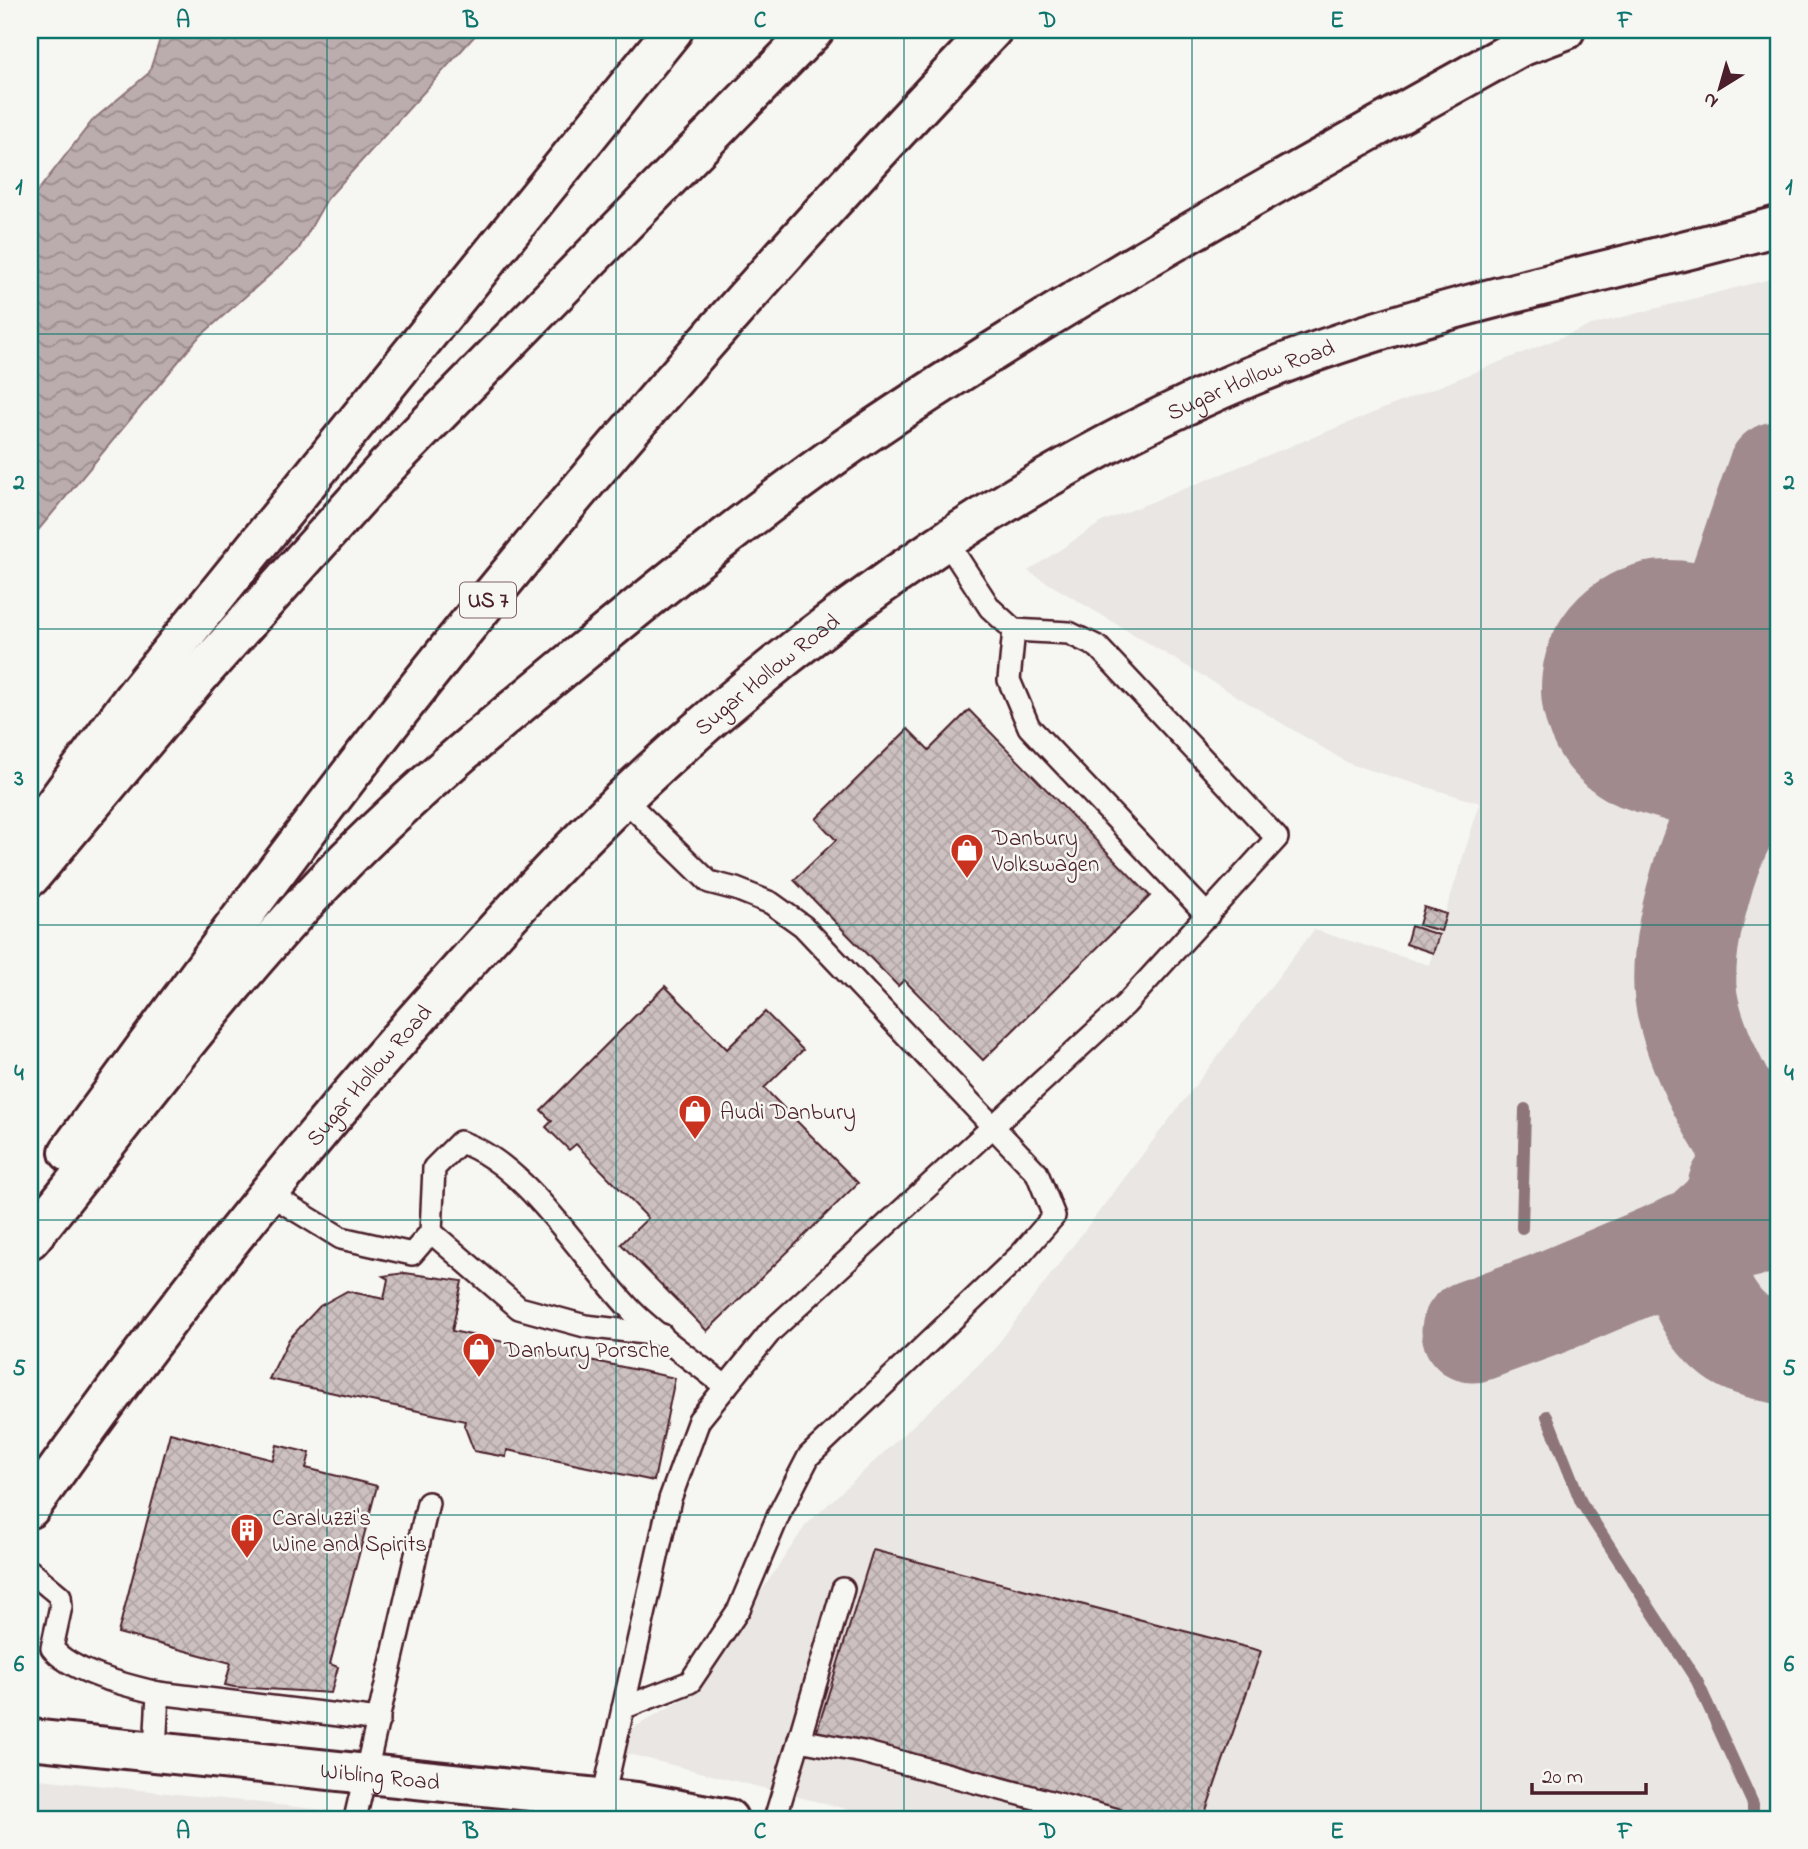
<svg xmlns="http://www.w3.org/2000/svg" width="1808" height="1849" viewBox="0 0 1808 1849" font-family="'Indie Flower',sans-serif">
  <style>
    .built { fill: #e9e6e3 }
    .water { fill: url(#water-waves); stroke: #8e747a; stroke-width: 2 }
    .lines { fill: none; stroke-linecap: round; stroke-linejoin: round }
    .stream { stroke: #8e747a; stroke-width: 12 }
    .taxiway { stroke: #a08a8e; stroke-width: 103 }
    .runway { stroke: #a08a8e; stroke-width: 256 }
    .building { fill: url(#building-cross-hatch); stroke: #4a1f2b; stroke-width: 2 }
    .lane-casing { stroke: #4a1f2b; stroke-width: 26 }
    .street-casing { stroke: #4a1f2b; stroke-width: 44 }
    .secondary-casing { stroke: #4a1f2b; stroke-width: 44 }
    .highway-casing { stroke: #4a1f2b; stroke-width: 44 }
    .lane { stroke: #f6f6f2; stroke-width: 21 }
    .street { stroke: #f6f6f2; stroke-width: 38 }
    .secondary { stroke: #f6f6f2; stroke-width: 38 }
    .highway { stroke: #f6f6f2; stroke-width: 38 }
    .grid { fill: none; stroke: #0f766e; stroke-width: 2; stroke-opacity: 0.55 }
    .labels { text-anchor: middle; stroke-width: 5; stroke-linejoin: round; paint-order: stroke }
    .shield { fill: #f6f6f2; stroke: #7e6067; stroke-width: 2 }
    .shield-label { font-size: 21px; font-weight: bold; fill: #4a1f2b }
    .street-label { font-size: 23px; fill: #4a1f2b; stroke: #f6f6f2 }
    .poi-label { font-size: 23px; fill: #4a1f2b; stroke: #f6f6f2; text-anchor: start }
    .neatline { fill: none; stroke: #0f766e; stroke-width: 2.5 }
    .grid-label { font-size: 23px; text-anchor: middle; font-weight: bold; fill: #0f766e }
  </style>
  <defs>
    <pattern id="water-waves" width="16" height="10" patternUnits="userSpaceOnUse" patternTransform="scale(1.75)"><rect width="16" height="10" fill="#bbadae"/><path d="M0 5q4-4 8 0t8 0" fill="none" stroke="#9a8c8e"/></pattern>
    <pattern id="building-cross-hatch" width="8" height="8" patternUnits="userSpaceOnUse" patternTransform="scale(1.75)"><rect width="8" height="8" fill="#ccc1c0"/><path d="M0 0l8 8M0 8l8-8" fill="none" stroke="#b1a5a5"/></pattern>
  </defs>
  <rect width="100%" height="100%" fill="#f6f6f2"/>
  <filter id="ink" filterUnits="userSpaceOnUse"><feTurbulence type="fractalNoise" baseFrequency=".0143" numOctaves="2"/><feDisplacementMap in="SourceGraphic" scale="14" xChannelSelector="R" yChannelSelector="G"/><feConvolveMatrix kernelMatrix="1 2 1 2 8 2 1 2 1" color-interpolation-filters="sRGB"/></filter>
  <g filter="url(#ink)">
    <g class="built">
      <polygon points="1778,277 1778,1819 886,1819 601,1747 693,1693 806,1525 991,1353 1314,930 1429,965 1480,803 1350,764 1028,571 1102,522 1592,325"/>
      <polygon points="30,1778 408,1819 30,1819"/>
    </g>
    <polygon class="water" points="163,30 480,30 327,199 298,250 197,339 30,540 30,201 93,120 149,73"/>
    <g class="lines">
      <g class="stream">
        <polyline points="1776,324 1778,324"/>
        <polyline points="1522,1228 1525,1109"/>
        <polyline points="1547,1416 1581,1502 1697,1681 1753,1804 1753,1819"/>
      </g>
      <g class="taxiway">
        <polyline points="1778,473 1739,586 1738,619 1756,672 1778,697"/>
        <path d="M1778,768c-42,25 -60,60 -74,105 -11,38 -21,75 -19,115 4,56 55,149 93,190"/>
        <path d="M1739,1188c-8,33 -29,35 -40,56 -15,28 14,79 38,94 12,8 28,10 41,14"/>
        <polyline points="1473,1331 1547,1304 1707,1236 1778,1219"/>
      </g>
      <polyline class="runway" points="1669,688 1778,721"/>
    </g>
    <g class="building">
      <polygon points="969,710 1150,896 983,1060 904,980 898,986 794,880 836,840 816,819 908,729 929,750"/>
      <polygon points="1424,907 1446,914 1441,931 1419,925"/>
      <polygon points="1411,926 1439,935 1433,953 1406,944"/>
      <polygon points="665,986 727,1049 765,1012 803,1050 764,1088 858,1183 707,1331 621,1244 648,1218 576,1144 569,1150 546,1127 552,1121 541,1110"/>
      <polygon points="405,1273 462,1281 452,1331 675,1378 654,1481 507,1450 506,1457 474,1451 464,1425 465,1421 269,1379 289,1339 320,1306 347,1291 384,1299 388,1279 383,1276"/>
      <polygon points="170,1433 273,1460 277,1445 310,1453 306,1468 377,1486 330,1664 338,1667 331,1693 234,1687 225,1685 231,1663 118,1633"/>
      <polygon points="873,1550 1261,1651 1203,1819 1137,1819 816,1734"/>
    </g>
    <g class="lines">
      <defs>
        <g id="lane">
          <polyline points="1014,630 1009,680 1029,727 1208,916"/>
          <path d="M268,1193l73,45 71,16 19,-22 3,-64 26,-26c68,22 124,121 174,171 28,27 62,49 92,74"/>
          <polyline points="431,1232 519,1308 585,1326 662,1335"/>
          <path d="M30,1571l30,25 1,10 -9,42c18,24 77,38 106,45l-3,58"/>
          <polyline points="158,1693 379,1720"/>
          <polyline points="623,1708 690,1682 739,1609 779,1514 809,1456 1021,1254 1054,1216 1037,1173 803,926 771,903 736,889 709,882 624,799"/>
          <polyline points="799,1740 843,1589"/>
          <polyline points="603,1798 670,1499 699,1420 771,1331 1125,1005 1277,838 1098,647 1069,633 1014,630 990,608 947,542"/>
          <polyline points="355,1819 428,1503"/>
          <polyline points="775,1819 799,1740 863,1752 1114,1819"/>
        </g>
        <g id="street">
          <path id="s1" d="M30,1739l606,63 92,17"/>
        </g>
        <g id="secondary">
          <path id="s2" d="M30,1508c121,-171 250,-336 390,-493 74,-84 150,-168 232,-244 173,-159 380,-303 597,-394 170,-70 353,-102 529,-151"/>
        </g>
        <g id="highway">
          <polyline points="30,838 131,701 673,30"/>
          <polyline points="30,877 203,671 387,466 814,30"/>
          <path d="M69,1152c135,-185 271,-370 415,-547 162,-199 332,-390 508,-575"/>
          <path d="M30,1239c95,-117 185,-241 289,-351 80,-85 170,-159 260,-233 89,-73 180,-147 275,-213 213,-145 441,-270 666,-395l45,-17"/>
        </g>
      </defs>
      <use href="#lane" class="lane-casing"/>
      <use href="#street" class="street-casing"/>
      <use href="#secondary" class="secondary-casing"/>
      <use href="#highway" class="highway-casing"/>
      <use href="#lane" class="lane"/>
      <use href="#street" class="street"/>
      <use href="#secondary" class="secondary"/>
      <use href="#highway" class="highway"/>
    </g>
  </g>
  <path class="grid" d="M327,30v1789M616,30v1789M904,30v1789M1192,30v1789M1481,30v1789M30,334h1748M30,629h1748M30,925h1748M30,1220h1748M30,1515h1748"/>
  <defs>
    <symbol id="shop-pin" viewBox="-11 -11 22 30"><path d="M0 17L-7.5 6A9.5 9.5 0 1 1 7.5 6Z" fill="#c8321e" stroke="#f6f6f2"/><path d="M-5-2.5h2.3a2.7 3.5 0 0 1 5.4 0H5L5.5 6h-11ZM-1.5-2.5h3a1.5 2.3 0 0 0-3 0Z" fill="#fff"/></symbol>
    <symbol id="building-pin" viewBox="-11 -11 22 30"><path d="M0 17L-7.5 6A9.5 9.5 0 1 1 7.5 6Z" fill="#c8321e" stroke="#f6f6f2"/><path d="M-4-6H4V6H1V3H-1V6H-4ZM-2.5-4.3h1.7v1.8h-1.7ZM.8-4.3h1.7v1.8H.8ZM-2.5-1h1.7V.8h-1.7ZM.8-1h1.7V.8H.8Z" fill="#fff"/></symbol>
  </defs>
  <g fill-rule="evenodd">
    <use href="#shop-pin" x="948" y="831" width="38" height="52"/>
    <use href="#shop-pin" x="676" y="1092" width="38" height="52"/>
    <use href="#shop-pin" x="460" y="1330" width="38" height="52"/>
    <use href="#building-pin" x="228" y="1511" width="38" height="52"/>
  </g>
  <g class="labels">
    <rect class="shield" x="460" y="582.5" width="56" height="35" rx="5"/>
    <g class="shield-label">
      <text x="488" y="607">US 7</text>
    </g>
    <g class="street-label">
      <text dy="8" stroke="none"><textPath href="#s2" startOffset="1685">Sugar Hollow Road</textPath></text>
      <text dy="8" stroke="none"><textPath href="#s2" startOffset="1116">Sugar Hollow Road</textPath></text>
      <text dy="8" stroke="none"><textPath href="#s2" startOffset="550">Sugar Hollow Road</textPath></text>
      <text dy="8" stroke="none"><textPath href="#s1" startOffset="352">Wibling Road</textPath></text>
    </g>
    <g class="poi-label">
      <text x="992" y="845">Danbury<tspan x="992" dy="26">Volkswagen</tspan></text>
      <text x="720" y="1119">Audi Danbury</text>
      <text x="504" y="1357">Danbury Porsche</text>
      <text x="272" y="1525">Caraluzzi's<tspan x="272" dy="26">Wine and Spirits</tspan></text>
    </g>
  </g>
  <rect width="1808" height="1849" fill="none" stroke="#f6f6f2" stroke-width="77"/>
  <g transform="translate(1720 88) rotate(217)" stroke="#f6f6f2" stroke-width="5" paint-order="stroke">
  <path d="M0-5L12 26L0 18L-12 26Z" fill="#4a1f2b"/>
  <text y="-10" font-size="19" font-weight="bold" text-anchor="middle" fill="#4a1f2b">N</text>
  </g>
  <path d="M1532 1783v10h114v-10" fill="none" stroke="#4a1f2b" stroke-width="3.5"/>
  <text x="1542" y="1783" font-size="21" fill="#4a1f2b" stroke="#f6f6f2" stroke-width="5" paint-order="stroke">20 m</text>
  <rect x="38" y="38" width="1732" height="1773" class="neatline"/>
  <g class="grid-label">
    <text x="183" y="27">A</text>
    <text x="471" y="27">B</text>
    <text x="760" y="27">C</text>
    <text x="1048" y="27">D</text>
    <text x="1337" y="27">E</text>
    <text x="1625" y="27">F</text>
    <text x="19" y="194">1</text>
    <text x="1789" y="194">1</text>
    <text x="19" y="489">2</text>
    <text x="1789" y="489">2</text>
    <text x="19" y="785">3</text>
    <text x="1789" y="785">3</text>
    <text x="19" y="1080">4</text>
    <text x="1789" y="1080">4</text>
    <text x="19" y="1375">5</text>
    <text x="1789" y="1375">5</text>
    <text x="19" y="1671">6</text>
    <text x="1789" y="1671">6</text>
    <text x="183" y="1838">A</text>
    <text x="471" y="1838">B</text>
    <text x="760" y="1838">C</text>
    <text x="1048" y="1838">D</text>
    <text x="1337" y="1838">E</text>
    <text x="1625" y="1838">F</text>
  </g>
</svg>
